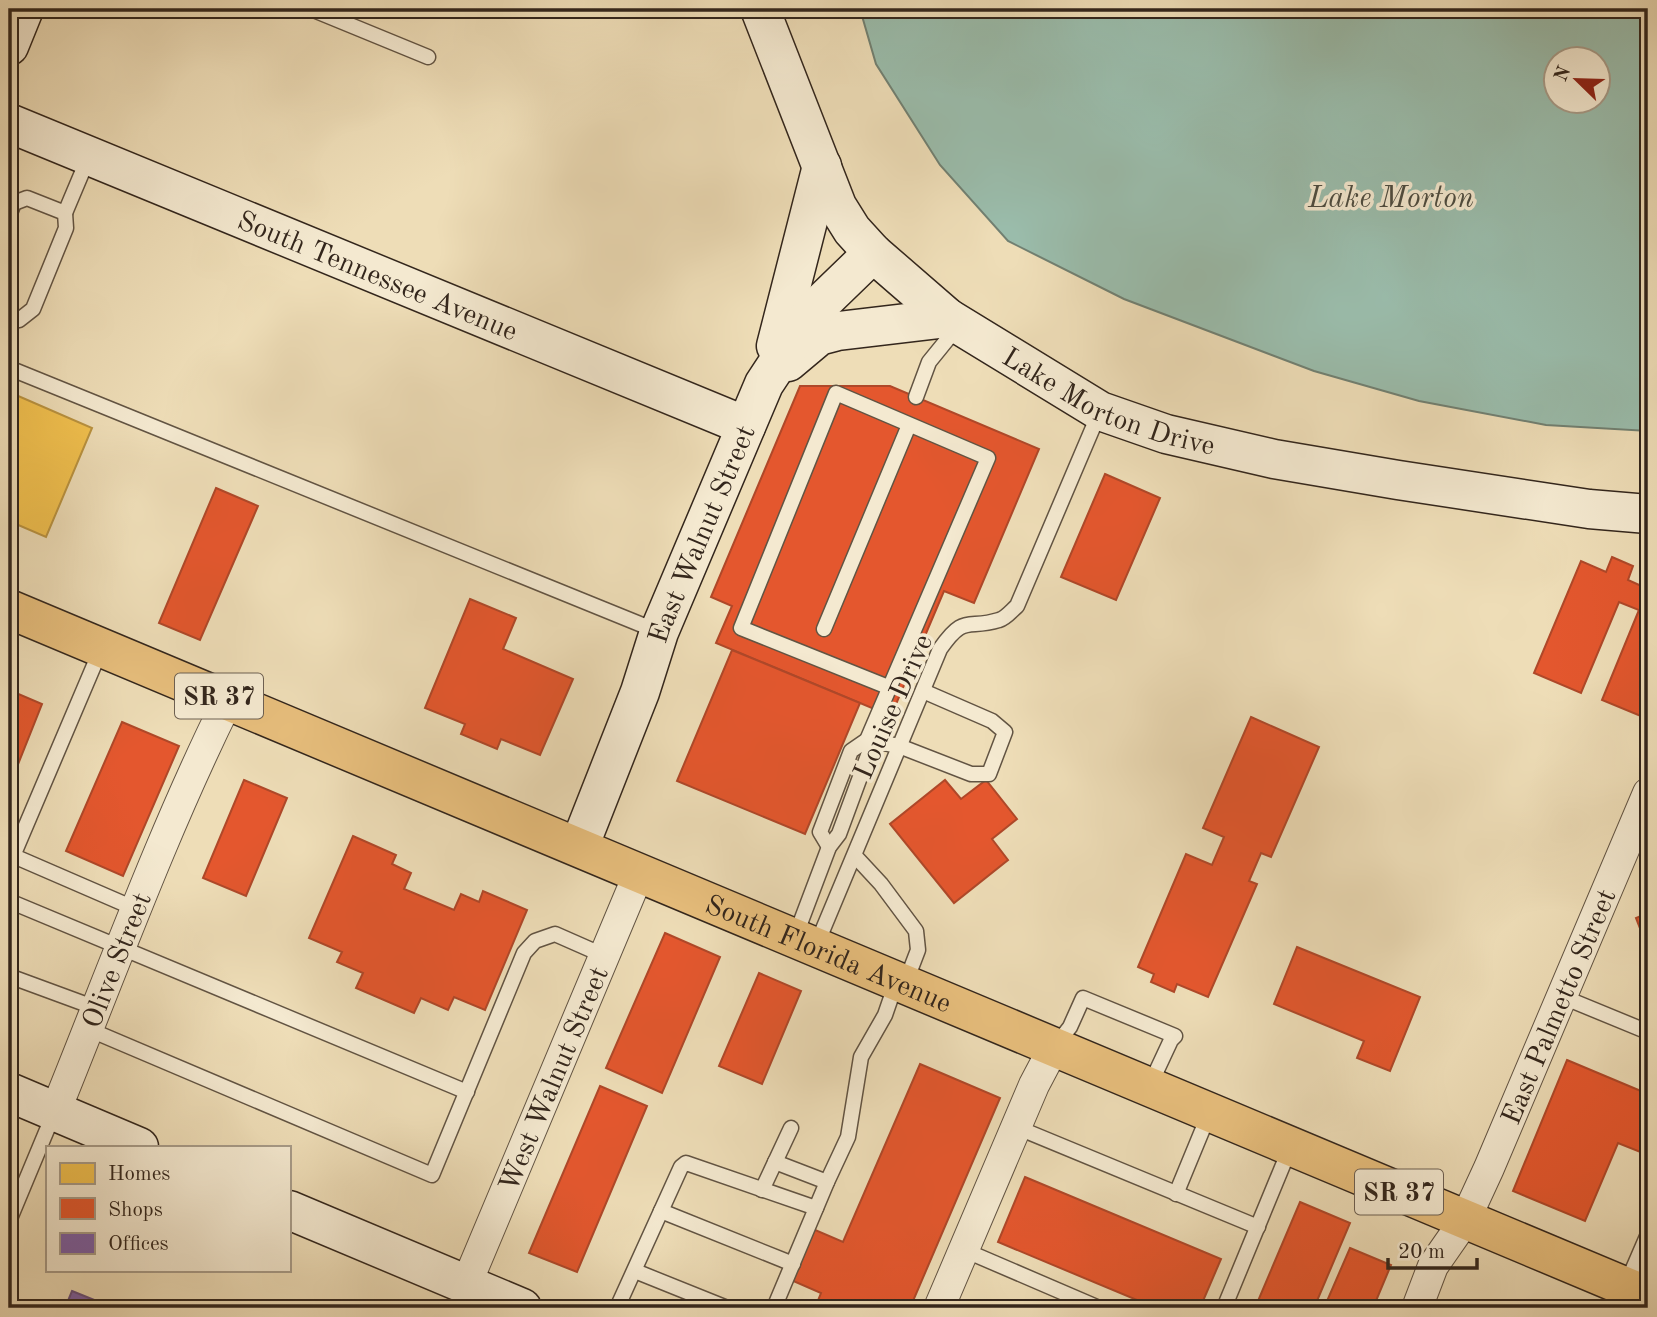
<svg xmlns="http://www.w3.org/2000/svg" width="1657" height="1317" viewBox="0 0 1657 1317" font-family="'Old Standard TT',serif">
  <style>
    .water { fill: #9abcab; stroke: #718072; stroke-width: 2; fill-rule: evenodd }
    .homes { fill: #f2c14e; stroke: #b9923f; stroke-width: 2 }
    .shops { fill: #e4572e; stroke: #af4829; stroke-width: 2 }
    .offices { fill: #7b5ea7; stroke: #654d7d; stroke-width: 2 }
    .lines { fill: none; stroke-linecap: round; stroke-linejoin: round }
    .lane-casing { stroke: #625443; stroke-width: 17 }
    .street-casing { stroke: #625443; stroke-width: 32 }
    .secondary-casing { stroke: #33261c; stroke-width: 41 }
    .primary-casing { stroke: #33261c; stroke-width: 41 }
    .lane { stroke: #f4e9d0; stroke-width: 14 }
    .street { stroke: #f4e9d0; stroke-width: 30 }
    .secondary { stroke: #f4e9d0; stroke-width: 38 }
    .primary { stroke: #e7be7c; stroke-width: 38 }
    .labels { text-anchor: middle; stroke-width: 7; stroke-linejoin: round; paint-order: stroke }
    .shield { fill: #f4e9d0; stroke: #6d6052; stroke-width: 2 }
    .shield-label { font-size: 26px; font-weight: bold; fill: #33261c }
    .street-label { font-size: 28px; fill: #33261c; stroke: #f4e9d0 }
    .water-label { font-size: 30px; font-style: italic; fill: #4d4c40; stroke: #f4e9d0 }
  </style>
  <rect width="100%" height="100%" fill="#eeddb7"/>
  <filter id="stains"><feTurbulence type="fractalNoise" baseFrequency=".00286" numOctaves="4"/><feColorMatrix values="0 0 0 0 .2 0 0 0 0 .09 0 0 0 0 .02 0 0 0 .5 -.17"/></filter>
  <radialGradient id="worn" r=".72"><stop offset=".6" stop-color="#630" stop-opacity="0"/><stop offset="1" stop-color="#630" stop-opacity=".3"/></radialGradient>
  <path class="water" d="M860,9h788v422l-102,-6 -127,-24 -105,-30 -190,-72 -116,-58 -68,-76 -64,-101zM1556,60h42v42h-42z"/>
  <polygon class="homes" points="9,392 92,428 46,537 9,521"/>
  <g class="shops">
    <polygon points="800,386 890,386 1039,449 974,603 944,591 891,716 716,643 732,606 711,597"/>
    <polygon points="1105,474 1160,498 1116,600 1061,577"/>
    <polygon points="216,488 258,506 200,640 159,623"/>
    <polygon points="1612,557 1633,566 1628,580 1648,589 1648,719 1602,700 1639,610 1619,602 1581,693 1534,673 1581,561 1606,572"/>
    <polygon points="470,599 516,618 503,649 573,679 540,755 501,739 497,749 461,734 465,724 425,708"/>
    <polygon points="732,650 860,703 805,834 677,781"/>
    <polygon points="9,690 42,704 9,787"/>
    <polygon points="1251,717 1319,747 1271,857 1261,853 1249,881 1257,884 1208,997 1177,984 1174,992 1151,982 1154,974 1138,967 1186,854 1212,865 1224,837 1203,828"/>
    <polygon points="122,722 179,746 123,876 66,851"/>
    <polygon points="244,780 287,798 246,896 203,878"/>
    <polygon points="945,780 961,799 986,780 1017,819 992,839 1008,860 954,903 890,824"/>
    <polygon points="353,836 396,855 392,864 411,873 404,889 454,910 461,894 479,902 483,891 527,910 485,1010 454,997 448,1010 421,998 414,1013 356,988 363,973 337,962 342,952 309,938"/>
    <polygon points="1648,913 1648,949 1636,918"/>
    <polygon points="665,933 720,957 662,1093 606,1068"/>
    <polygon points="1297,947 1420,997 1390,1071 1357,1058 1364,1041 1274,1004"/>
    <polygon points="759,973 801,991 762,1084 719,1066"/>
    <polygon points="1567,1060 1648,1094 1648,1155 1618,1143 1585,1221 1513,1191"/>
    <polygon points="920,1064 1000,1098 910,1308 815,1308 821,1293 791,1280 813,1229 843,1242"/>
    <polygon points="600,1086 647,1106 577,1272 529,1253"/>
    <polygon points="1025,1177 1221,1259 1200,1308 1156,1308 998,1242"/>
    <polygon points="1300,1202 1350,1223 1314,1308 1255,1308"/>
    <polygon points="1350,1248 1391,1265 1373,1308 1324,1308"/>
  </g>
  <polygon class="offices" points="72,1291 114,1308 65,1308"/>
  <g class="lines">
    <defs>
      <g id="lane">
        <polyline points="311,9 428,57"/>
        <polyline points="65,213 89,156"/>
        <polyline points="9,216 14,203 27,198 65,213 66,228 33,309 19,320 9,321"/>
        <polyline points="9,368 657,631"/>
        <polyline points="916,397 929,362 959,325"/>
        <polyline points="824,629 909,425"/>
        <polyline points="867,740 899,746 971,774 989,774 1005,732 992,721 923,691"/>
        <polyline points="829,847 820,832 851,751 867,740 988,458 836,393 741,628 888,687"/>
        <polyline points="9,854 136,909"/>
        <polyline points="13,856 101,649"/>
        <polyline points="855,856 881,884 916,931 918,950 905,984"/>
        <polyline points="9,901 467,1092"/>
        <polyline points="795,937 829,847 839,834 870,750 867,740"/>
        <path d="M816,946l124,-297c25,-36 27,-19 59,-29 7,-2 13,-10 18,-14l83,-195"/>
        <polyline points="9,976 96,1008"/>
        <polyline points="1563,997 1648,1032"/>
        <polyline points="88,1029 432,1175 524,953 535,941 555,934 605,956"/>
        <polyline points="1055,1046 1070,1027 1083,998 1175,1036 1171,1040 1150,1085"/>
        <polyline points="1016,1127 1258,1227"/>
        <polyline points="775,1162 827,1182"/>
        <polyline points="762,1190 791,1128"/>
        <polyline points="1176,1194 1209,1114"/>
        <polyline points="661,1211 793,1264"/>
        <polyline points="9,1221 54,1113"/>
        <polyline points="964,1250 1099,1308"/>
        <polyline points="635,1271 727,1308"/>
        <polyline points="1626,1285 1648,1234"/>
        <polyline points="617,1308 681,1167 686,1163 816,1208"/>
        <polyline points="774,1308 827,1182 848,1137 861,1057 885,1015 896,983"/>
        <polyline points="1224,1308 1290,1148"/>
      </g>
      <g id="street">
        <path id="s1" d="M55,1112c56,-138 107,-279 173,-412"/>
        <path id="s2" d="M466,1285l173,-412"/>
        <polyline points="939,1308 1034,1085 1054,1047"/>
        <path id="s3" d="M1417,1308l16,-42 32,-46 24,-52 159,-375"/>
      </g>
      <g id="secondary">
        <path id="s4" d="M760,9l77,197 15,24 21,23 75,65 152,93 66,23 108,25 124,21 191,29 59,5"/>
        <polyline points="9,46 24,9"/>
        <path id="s5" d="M9,123l737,303"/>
        <polyline points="776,346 822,166"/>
        <polyline points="788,362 819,336 838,331 948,318"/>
        <path id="s6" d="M579,847l61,-155 19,-60 105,-248 47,-71 62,-60"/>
        <polyline points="9,1092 139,1147"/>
        <polyline points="289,1210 522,1308"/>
      </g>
      <g id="primary">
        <path id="s7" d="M9,609l1639,687"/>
      </g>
    </defs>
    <use href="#lane" class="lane-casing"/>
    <use href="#street" class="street-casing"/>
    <use href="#secondary" class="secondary-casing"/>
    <use href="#primary" class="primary-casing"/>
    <use href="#lane" class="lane"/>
    <use href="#street" class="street"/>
    <use href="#secondary" class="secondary"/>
    <use href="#primary" class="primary"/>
  </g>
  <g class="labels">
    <g class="shield">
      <rect x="175" y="673.5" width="88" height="45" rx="5"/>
      <rect x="1355" y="1169.5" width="88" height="45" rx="5"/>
    </g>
    <g class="shield-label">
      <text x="219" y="705">SR 37</text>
      <text x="1399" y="1201">SR 37</text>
    </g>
    <g class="street-label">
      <text dy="10" stroke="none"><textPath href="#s5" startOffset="399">South Tennessee Avenue</textPath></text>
      <text dy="10" stroke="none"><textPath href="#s4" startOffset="553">Lake Morton Drive</textPath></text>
      <text dy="10" stroke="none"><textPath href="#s6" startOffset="336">East Walnut Street</textPath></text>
      <text transform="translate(892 706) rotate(-66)" y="10">Louise Drive</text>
      <text dy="10" stroke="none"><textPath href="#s7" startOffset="889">South Florida Avenue</textPath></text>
      <text dy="10" stroke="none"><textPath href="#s1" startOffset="164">Olive Street</textPath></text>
      <text dy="10" stroke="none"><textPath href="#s3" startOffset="334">East Palmetto Street</textPath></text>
      <text dy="10" stroke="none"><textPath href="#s2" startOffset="224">West Walnut Street</textPath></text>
    </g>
    <g class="water-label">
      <text x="1391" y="207">Lake Morton</text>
    </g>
  </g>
  <rect width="1657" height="1317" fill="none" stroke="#eeddb7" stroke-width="35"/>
  <rect x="10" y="10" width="1636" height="1296" fill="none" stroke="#33261c" stroke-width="3.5"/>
  <rect x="18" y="18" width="1622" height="1282" fill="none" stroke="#33261c" stroke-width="2"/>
  <rect x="46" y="1146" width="245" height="126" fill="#f4e9d0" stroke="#a79b88" stroke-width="2"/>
  <rect x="60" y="1163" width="35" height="21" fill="#f2c14e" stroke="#a79b88" stroke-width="2"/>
  <text x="108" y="1180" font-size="21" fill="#33261c">Homes</text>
  <rect x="60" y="1198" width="35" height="21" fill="#e4572e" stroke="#a79b88" stroke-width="2"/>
  <text x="108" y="1216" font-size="21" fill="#33261c">Shops</text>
  <rect x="60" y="1233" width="35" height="21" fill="#7b5ea7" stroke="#a79b88" stroke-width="2"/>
  <text x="108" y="1250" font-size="21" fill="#33261c">Offices</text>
  <g transform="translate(1577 80) rotate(293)"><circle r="33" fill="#f4e9d0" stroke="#a79b88" stroke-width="2"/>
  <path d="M0-5L12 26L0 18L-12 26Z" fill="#8f2418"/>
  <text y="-10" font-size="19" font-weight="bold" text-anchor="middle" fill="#33261c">N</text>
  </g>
  <path d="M1388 1258v10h89v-10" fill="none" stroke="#33261c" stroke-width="3.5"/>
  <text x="1398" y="1258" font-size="21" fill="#33261c" stroke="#f4e9d0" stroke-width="5" paint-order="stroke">20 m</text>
  <rect width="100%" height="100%" filter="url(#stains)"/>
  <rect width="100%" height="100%" fill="url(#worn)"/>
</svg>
